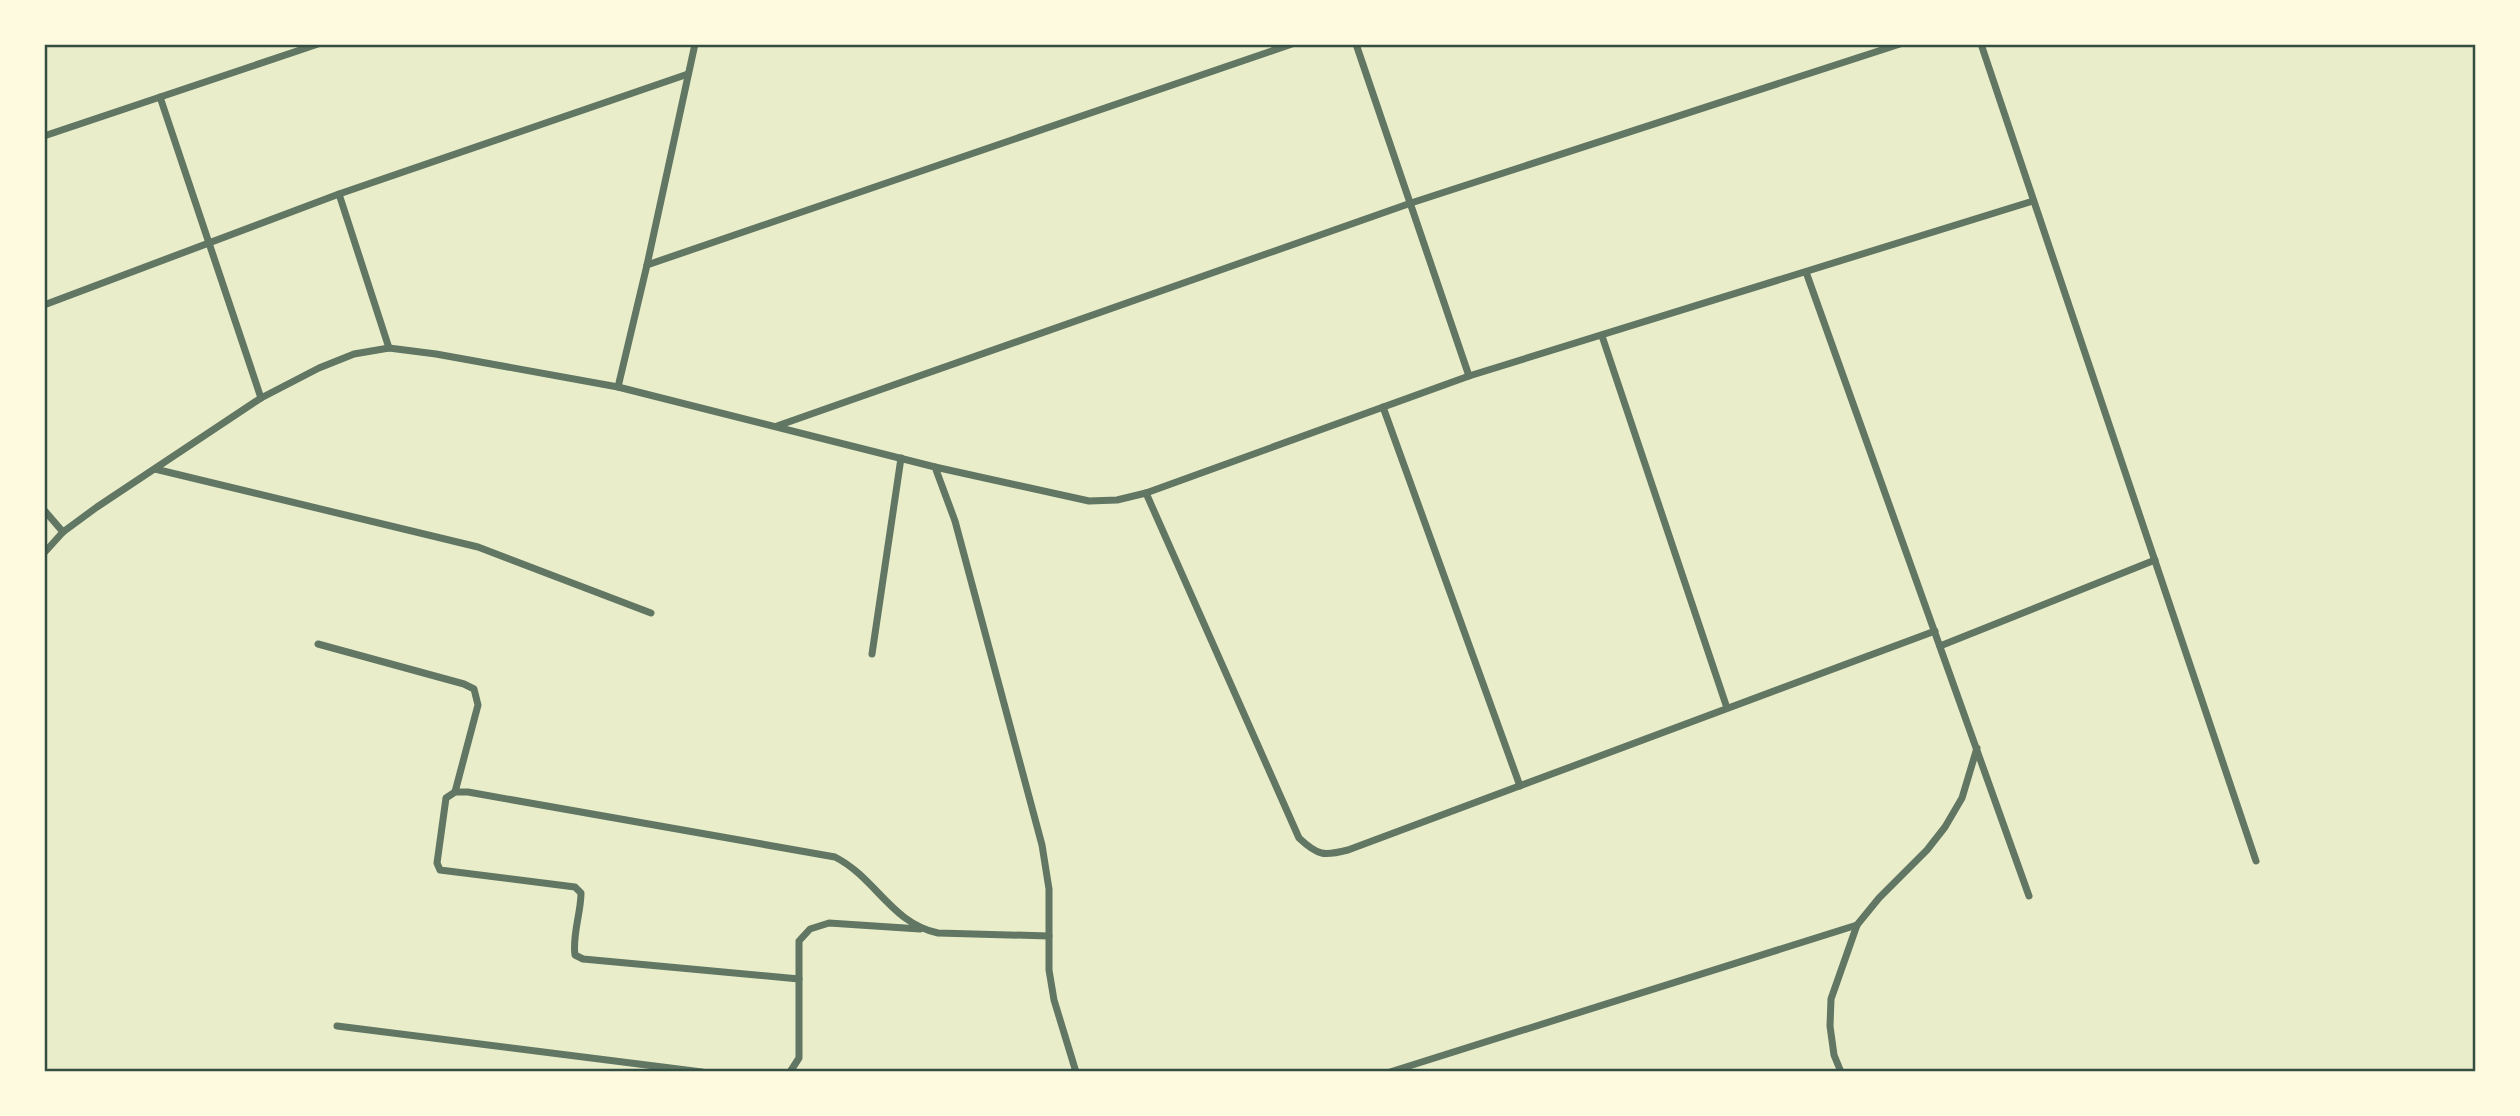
<svg xmlns="http://www.w3.org/2000/svg" width="2520" height="1116" viewBox="0 0 2520 1116" font-family="'Archivo Narrow',sans-serif">
  <style>
    .lines { fill: none; stroke-linecap: round; stroke-linejoin: round }
    .minor { stroke: #617663; stroke-width: 7 }
    .neatline { fill: none; stroke: #344e41; stroke-width: 2.5 }
  </style>
  <rect width="100%" height="100%" fill="#e9edc9"/>
  <g class="lines">
    <g class="minor">
      <polyline points="1356,44 1469,376"/>
      <polyline points="1981,44 2256,861"/>
      <polyline points="160,97 261,398"/>
      <polyline points="44,136 318,44"/>
      <polyline points="339,194 389,348"/>
      <polyline points="647,265 1292,44"/>
      <polyline points="1806,272 2029,896"/>
      <polyline points="44,305 339,194 688,74"/>
      <polyline points="1602,336 1727,708"/>
      <polyline points="618,387 647,265 695,44"/>
      <polyline points="1383,407 1520,786"/>
      <polyline points="777,426 1411,203 1900,44"/>
      <polyline points="935,467 1089,501 1117,500 1146,493 1469,376 2033,201"/>
      <polyline points="155,469 478,547 651,613"/>
      <path d="M1146,493l153,345c19,18 25,18 49,12l587,-219"/>
      <polyline points="44,510 63,532"/>
      <polyline points="44,553 63,532 97,507 261,398 319,368 354,354 389,348 436,354 618,387 935,467 955,521 1042,845 1049,889 1049,970 1054,1000 1076,1072"/>
      <polyline points="318,644 464,684 474,689 478,705 455,792"/>
      <polyline points="1940,646 2155,560"/>
      <polyline points="872,654 901,458"/>
      <path d="M799,979l-216,-20 -8,-4c-3,-20 6,-42 6,-62l-6,-6 -135,-17 -3,-7 9,-65 9,-6h13l367,65c41,21 56,66 103,76l111,3"/>
      <polyline points="337,1026 702,1072"/>
      <polyline points="790,1072 799,1058 799,941 810,929 829,923 920,929"/>
      <polyline points="1390,1072 1857,925"/>
      <polyline points="1841,1072 1834,1055 1830,1026 1831,999 1857,925 1879,898 1927,850 1945,827 1962,798 1977,748"/>
    </g>
  </g>
  <rect width="2520" height="1116" fill="none" stroke="#fefae0" stroke-width="91"/>
  <rect x="46" y="46" width="2428" height="1024" class="neatline"/>
</svg>
